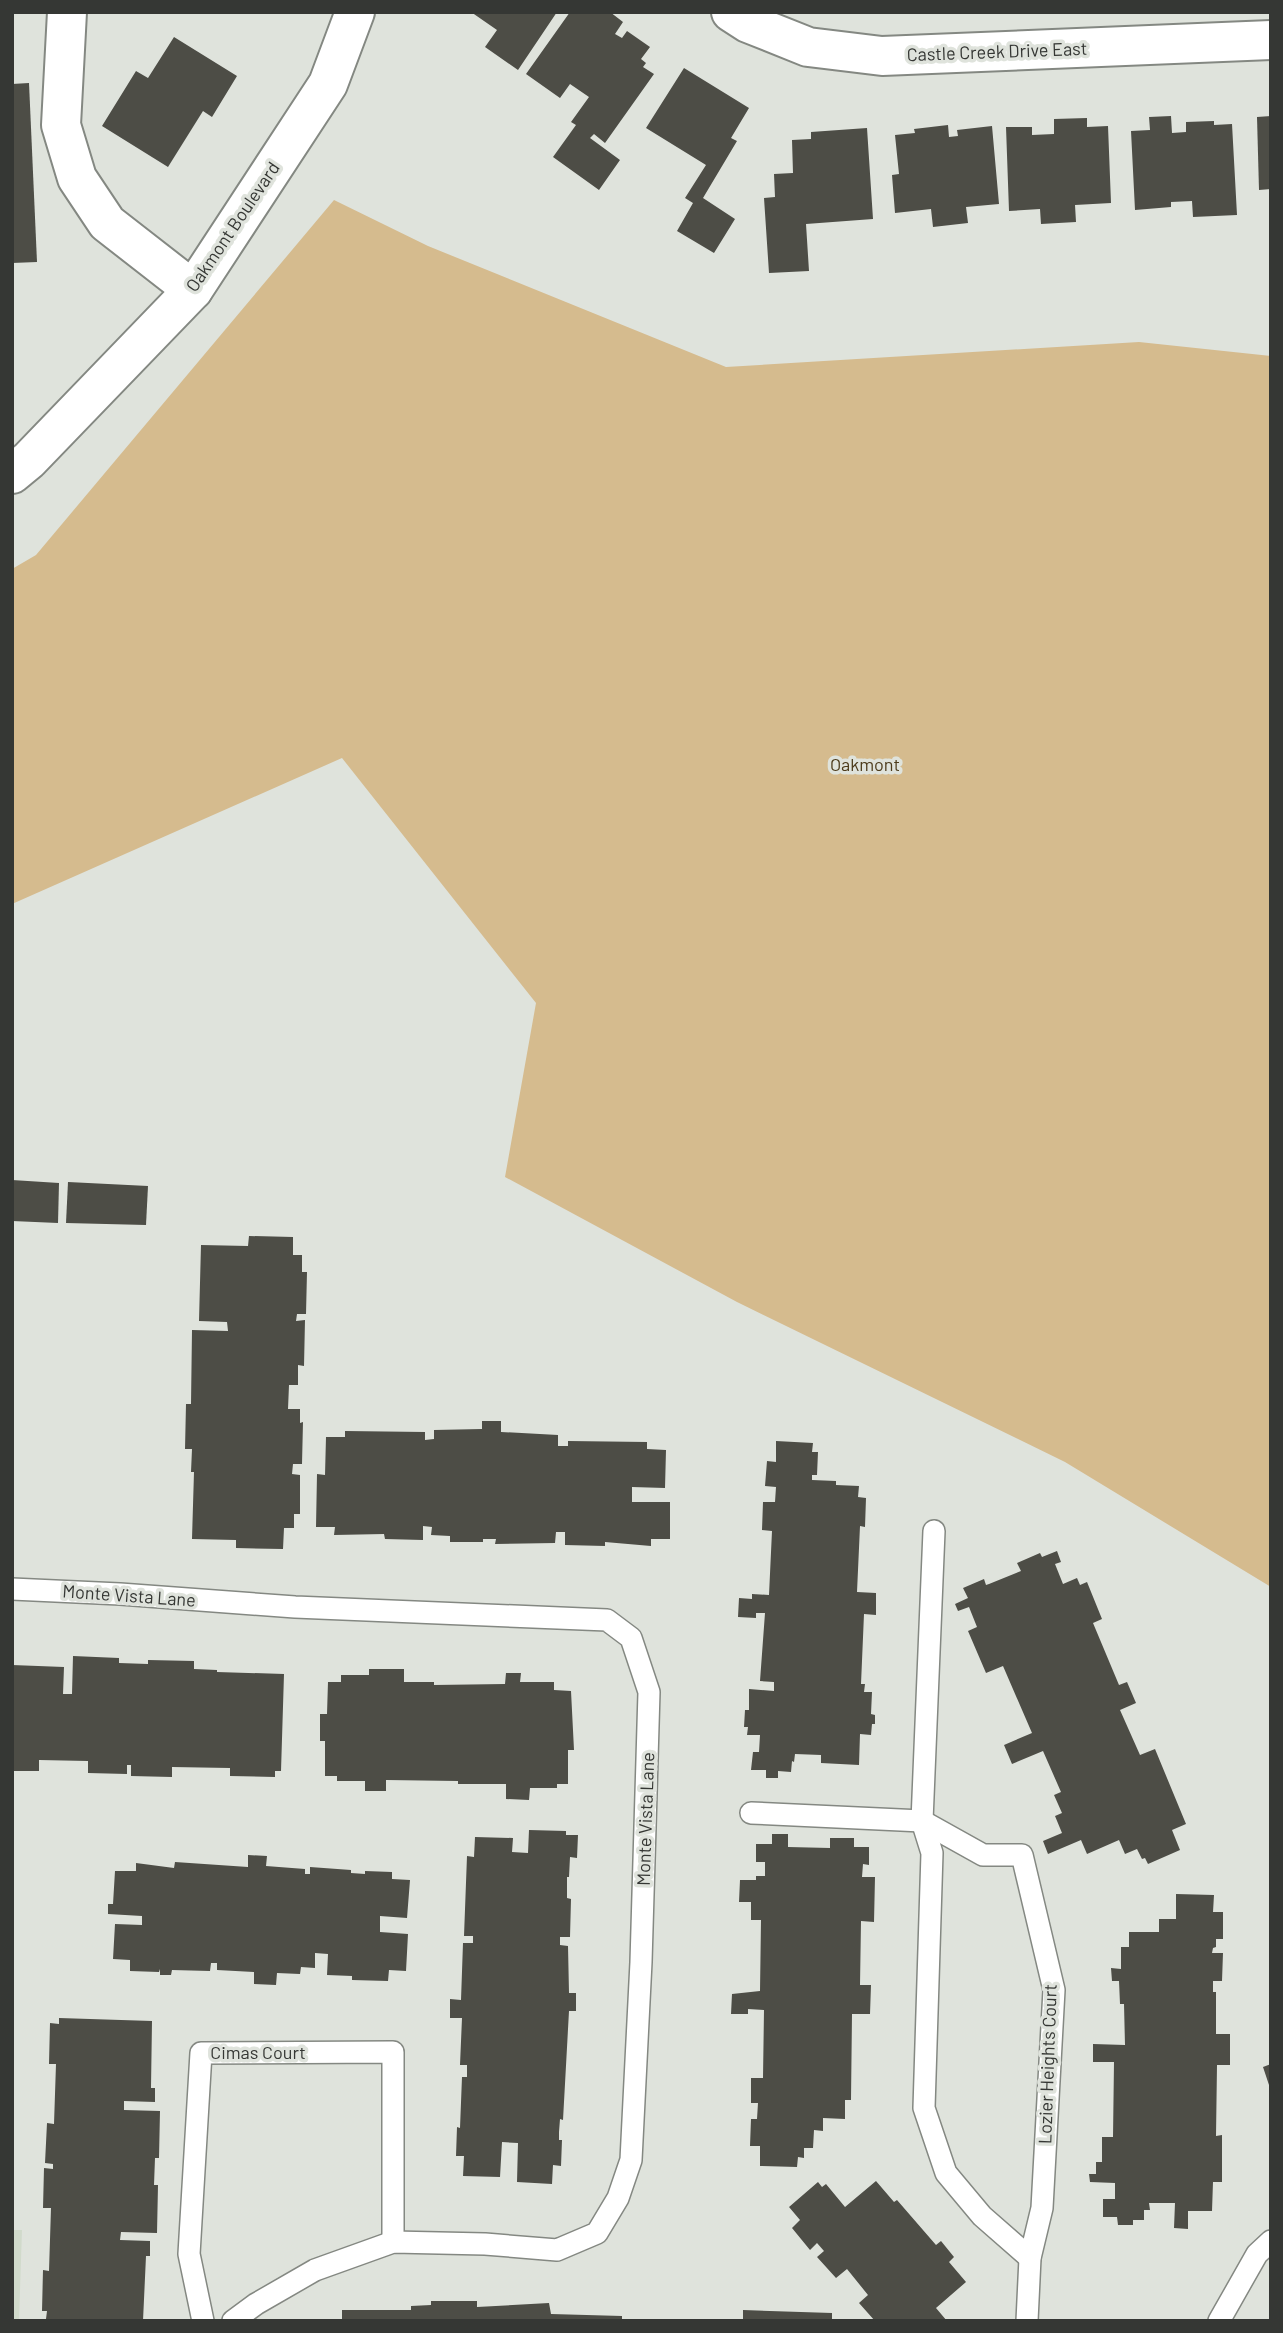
<svg xmlns="http://www.w3.org/2000/svg" width="1283" height="2333" viewBox="0 0 1283 2333" font-family="Barlow,sans-serif">
  <style>
    .built { fill: #d1dacb }
    .green { fill: #d5bb8e }
    .building { fill: #4d4d46 }
    .lines { fill: none; stroke-linecap: round; stroke-linejoin: round }
    .service-casing { stroke: #848882; stroke-width: 24 }
    .minor-casing { stroke: #848882; stroke-width: 42 }
    .tertiary-casing { stroke: #848882; stroke-width: 42 }
    .service { stroke: #fff; stroke-width: 21 }
    .minor { stroke: #fff; stroke-width: 38 }
    .tertiary { stroke: #fff; stroke-width: 38 }
    .labels { text-anchor: middle; stroke-width: 7; stroke-linejoin: round; paint-order: stroke }
    .street-label { font-size: 18px; fill: #353734; stroke: #dfe3dc }
    .park-label { font-size: 18px; fill: #4c3b1b; stroke: #dfe3dc }
  </style>
  <rect width="100%" height="100%" fill="#dfe3dc"/>
  <polygon class="built" points="12,2230 22,2230 19,2321 12,2321"/>
  <polygon class="green" points="334,200 428,246 726,367 1139,342 1271,356 1271,1587 1065,1462 737,1302 505,1177 536,1003 342,758 12,904 12,569 36,555"/>
  <g class="building">
    <polygon points="471,12 557,12 518,70 485,47 497,30"/>
    <polygon points="570,12 610,12 623,22 615,34 622,38 627,31 650,47 641,59 646,63 643,67 654,74 605,143 594,134 590,138 620,160 599,190 553,157 576,125 571,122 589,97 570,84 560,98 526,74"/>
    <polygon points="174,37 237,76 212,117 203,111 168,167 102,126 136,71 148,78"/>
    <polygon points="684,68 749,108 731,138 737,141 703,198 735,219 714,253 677,231 693,203 685,198 706,165 646,128"/>
    <polygon points="29,83 37,262 12,263 12,84"/>
    <polygon points="1171,116 1172,133 1186,132 1186,122 1214,121 1214,125 1232,124 1237,215 1193,217 1192,201 1171,202 1171,207 1135,210 1131,131 1150,130 1149,117"/>
    <polygon points="1271,116 1271,189 1259,190 1257,117"/>
    <polygon points="1087,118 1087,127 1108,126 1111,203 1075,205 1076,222 1041,224 1040,209 1009,211 1006,127 1032,127 1032,135 1054,134 1054,119"/>
    <polygon points="948,125 949,137 958,136 957,130 992,126 999,204 966,207 968,223 933,227 931,209 895,213 892,175 899,174 895,135 915,133 914,129"/>
    <polygon points="867,128 873,219 806,224 809,271 769,273 764,198 775,197 774,174 793,173 792,140 811,139 811,132"/>
    <polygon points="12,1180 59,1183 58,1223 12,1221"/>
    <polygon points="68,1182 148,1186 146,1225 66,1223"/>
    <polygon points="249,1236 293,1237 293,1255 302,1255 302,1272 307,1272 306,1314 297,1314 296,1321 305,1320 304,1366 298,1365 298,1385 289,1385 288,1409 300,1409 300,1423 303,1422 302,1464 293,1464 292,1474 300,1475 300,1514 294,1514 294,1528 284,1528 283,1549 236,1548 236,1540 192,1539 194,1472 191,1472 192,1449 185,1449 186,1404 191,1404 192,1330 228,1331 227,1322 199,1321 201,1245 248,1246"/>
    <polygon points="482,1421 501,1421 501,1432 558,1435 558,1446 568,1446 568,1441 647,1442 647,1449 666,1450 665,1488 632,1487 632,1502 670,1502 670,1539 651,1539 651,1546 605,1542 605,1546 565,1545 565,1532 556,1532 555,1543 495,1544 496,1539 483,1539 483,1542 450,1542 450,1536 431,1535 432,1527 423,1526 423,1540 385,1539 384,1534 334,1535 335,1527 316,1527 317,1474 325,1475 326,1437 345,1437 345,1431 425,1432 425,1440 434,1439 434,1430 482,1429"/>
    <polygon points="776,1441 813,1443 812,1452 818,1452 817,1475 812,1475 812,1480 836,1481 836,1485 859,1486 858,1497 866,1498 865,1527 860,1526 857,1592 876,1593 876,1615 864,1614 861,1684 865,1684 864,1692 872,1692 871,1714 875,1715 875,1724 872,1724 871,1735 860,1734 859,1765 821,1763 821,1755 795,1754 794,1762 792,1761 791,1772 778,1771 778,1778 766,1778 766,1770 751,1770 753,1752 759,1752 760,1735 747,1735 748,1727 744,1727 745,1710 749,1710 749,1689 774,1691 774,1682 760,1681 765,1613 756,1613 756,1618 738,1617 739,1598 752,1599 752,1594 769,1595 772,1531 762,1530 763,1502 775,1502 776,1487 765,1486 767,1461 776,1462"/>
    <polygon points="1057,1551 1061,1562 1055,1564 1063,1584 1077,1578 1080,1585 1087,1582 1102,1619 1093,1623 1119,1685 1127,1682 1136,1703 1120,1710 1140,1755 1155,1749 1186,1824 1172,1830 1180,1850 1148,1864 1145,1858 1142,1859 1137,1849 1125,1854 1119,1840 1087,1854 1081,1840 1048,1854 1043,1841 1062,1833 1055,1816 1062,1813 1054,1795 1061,1792 1043,1751 1012,1764 1004,1745 1032,1733 1003,1666 986,1673 968,1631 977,1627 969,1607 958,1611 955,1604 968,1598 963,1588 984,1579 986,1585 989,1584 1021,1571 1017,1563 1040,1553 1042,1557"/>
    <polygon points="73,1656 119,1658 119,1663 148,1664 148,1660 194,1661 194,1669 217,1670 217,1672 284,1674 281,1771 275,1771 275,1777 230,1776 230,1768 172,1767 172,1777 131,1776 131,1765 127,1765 127,1774 88,1773 88,1761 39,1760 39,1771 12,1771 12,1665 64,1667 63,1694 72,1694"/>
    <polygon points="369,1669 404,1669 404,1682 434,1682 434,1685 505,1684 506,1673 521,1673 520,1682 554,1682 554,1690 571,1691 574,1750 568,1750 568,1784 557,1784 557,1788 530,1788 529,1800 506,1799 506,1784 458,1784 458,1781 386,1780 386,1791 365,1791 365,1781 337,1781 337,1776 325,1776 325,1741 320,1741 320,1714 327,1714 328,1682 341,1682 341,1675 369,1675"/>
    <polygon points="529,1830 566,1831 566,1835 578,1835 577,1858 570,1857 569,1877 567,1877 567,1898 571,1899 570,1937 560,1937 560,1945 568,1946 569,1993 576,1993 576,2011 569,2011 563,2120 560,2119 559,2132 559,2140 562,2140 561,2166 553,2165 552,2184 517,2182 518,2143 502,2142 500,2177 463,2176 464,2156 456,2156 457,2127 460,2128 462,2077 467,2077 467,2065 460,2065 462,2018 450,2018 450,1999 461,2000 463,1943 473,1943 473,1936 464,1936 467,1856 474,1857 475,1837 513,1838 512,1852 528,1853"/>
    <polygon points="772,1834 788,1834 788,1847 830,1848 830,1838 854,1838 854,1847 869,1847 869,1865 863,1864 862,1877 875,1877 874,1922 861,1921 860,1985 871,1985 870,2014 852,2014 851,2100 845,2100 845,2119 823,2118 823,2131 814,2130 813,2148 804,2148 804,2158 798,2157 797,2167 760,2166 760,2146 750,2146 751,2119 757,2119 758,2103 751,2103 751,2078 763,2078 764,2010 748,2009 748,2014 731,2014 732,1994 760,1991 761,1920 751,1920 751,1902 739,1902 740,1880 756,1880 756,1876 765,1876 765,1862 756,1862 756,1844 772,1844"/>
    <polygon points="248,1855 267,1856 266,1866 305,1869 305,1874 310,1874 310,1867 351,1870 351,1873 365,1874 365,1871 392,1872 392,1879 410,1880 407,1918 380,1916 380,1932 408,1934 406,1971 389,1970 388,1981 352,1980 352,1976 327,1975 328,1954 315,1953 315,1968 301,1967 300,1974 277,1973 276,1985 254,1984 254,1972 217,1970 217,1963 211,1963 210,1971 172,1970 171,1975 160,1975 160,1969 159,1972 130,1971 130,1960 113,1959 115,1924 142,1925 142,1916 108,1914 108,1904 113,1904 115,1871 136,1871 136,1863 174,1868 175,1862 248,1867"/>
    <polygon points="1176,1894 1214,1895 1213,1912 1223,1912 1223,1939 1216,1939 1216,1947 1213,1948 1212,1953 1223,1953 1222,1981 1213,1981 1213,1992 1216,1992 1216,2034 1230,2034 1230,2065 1217,2065 1216,2136 1222,2135 1222,2182 1213,2182 1212,2211 1188,2211 1188,2229 1174,2228 1175,2203 1149,2203 1150,2210 1144,2210 1144,2220 1133,2220 1133,2225 1118,2225 1117,2217 1103,2217 1103,2199 1115,2199 1115,2183 1090,2182 1089,2174 1096,2174 1096,2162 1102,2162 1102,2137 1113,2137 1114,2062 1093,2062 1093,2044 1125,2045 1124,2004 1120,2004 1119,1981 1112,1981 1111,1968 1121,1969 1121,1947 1129,1947 1129,1932 1159,1932 1159,1919 1176,1919"/>
    <polygon points="59,2018 152,2021 151,2088 155,2088 155,2102 124,2101 124,2110 160,2111 159,2158 155,2158 154,2185 158,2185 157,2233 121,2232 120,2240 150,2241 150,2256 146,2256 143,2321 46,2319 47,2311 42,2311 43,2270 49,2271 51,2208 43,2208 44,2168 53,2169 53,2164 45,2163 47,2123 54,2124 56,2064 49,2064 50,2023 59,2024"/>
    <polygon points="1271,2064 1271,2088 1270,2088 1263,2067"/>
    <polygon points="876,2181 894,2202 897,2200 936,2245 941,2241 954,2257 949,2262 966,2282 936,2308 947,2321 875,2321 859,2303 868,2295 847,2269 836,2278 817,2257 824,2251 817,2243 810,2250 792,2228 800,2220 789,2207 818,2182 822,2187 826,2184 845,2207"/>
    <polygon points="431,2301 477,2301 477,2307 549,2303 551,2314 622,2316 622,2321 342,2321 342,2310 411,2310 411,2306 431,2305"/>
    <polygon points="743,2310 832,2313 832,2321 743,2321"/>
  </g>
  <g class="lines">
    <defs>
      <g id="service">
        <polyline points="934,1531 922,1821 932,1853 924,2108 946,2173 982,2216 1030,2258"/>
        <polyline points="12,1589 120,1594 295,1607 607,1620 631,1638 649,1692 641,1962 631,2160 618,2198 597,2233 557,2250 485,2244 393,2242 315,2270 256,2304 233,2321"/>
        <polyline points="751,1813 922,1821 983,1855 1022,1855 1054,1990 1042,2208 1030,2258 1027,2321"/>
        <polyline points="203,2321 189,2254 201,2053 393,2052 393,2242"/>
        <polyline points="1219,2321 1257,2254 1271,2241"/>
      </g>
      <g id="minor">
        <polyline points="67,12 61,125 77,178 107,223 193,290"/>
        <polyline points="731,12 748,23 808,47 882,56 1271,40"/>
      </g>
      <polyline id="tertiary" points="12,474 29,460 193,290 328,84 355,12"/>
    </defs>
    <use href="#service" class="service-casing"/>
    <use href="#minor" class="minor-casing"/>
    <use href="#tertiary" class="tertiary-casing"/>
    <use href="#service" class="service"/>
    <use href="#minor" class="minor"/>
    <use href="#tertiary" class="tertiary"/>
  </g>
  <g class="labels">
    <g class="street-label">
      <text transform="translate(997 52) rotate(-2)" y="6">Castle Creek Drive East</text>
      <text transform="translate(233 227) rotate(-56)" y="6">Oakmont Boulevard</text>
      <text transform="translate(129 1596) rotate(4)" y="6">Monte Vista Lane</text>
      <text transform="translate(646 1819) rotate(-88)" y="6">Monte Vista Lane</text>
      <text x="258" y="2059">Cimas Court</text>
      <text transform="translate(1048 2064) rotate(-88)" y="6">Lozier Heights Court</text>
    </g>
    <g class="park-label">
      <text x="865" y="771">Oakmont</text>
    </g>
  </g>
  <rect width="1283" height="2333" fill="none" stroke="#353734" stroke-width="28"/>
</svg>
